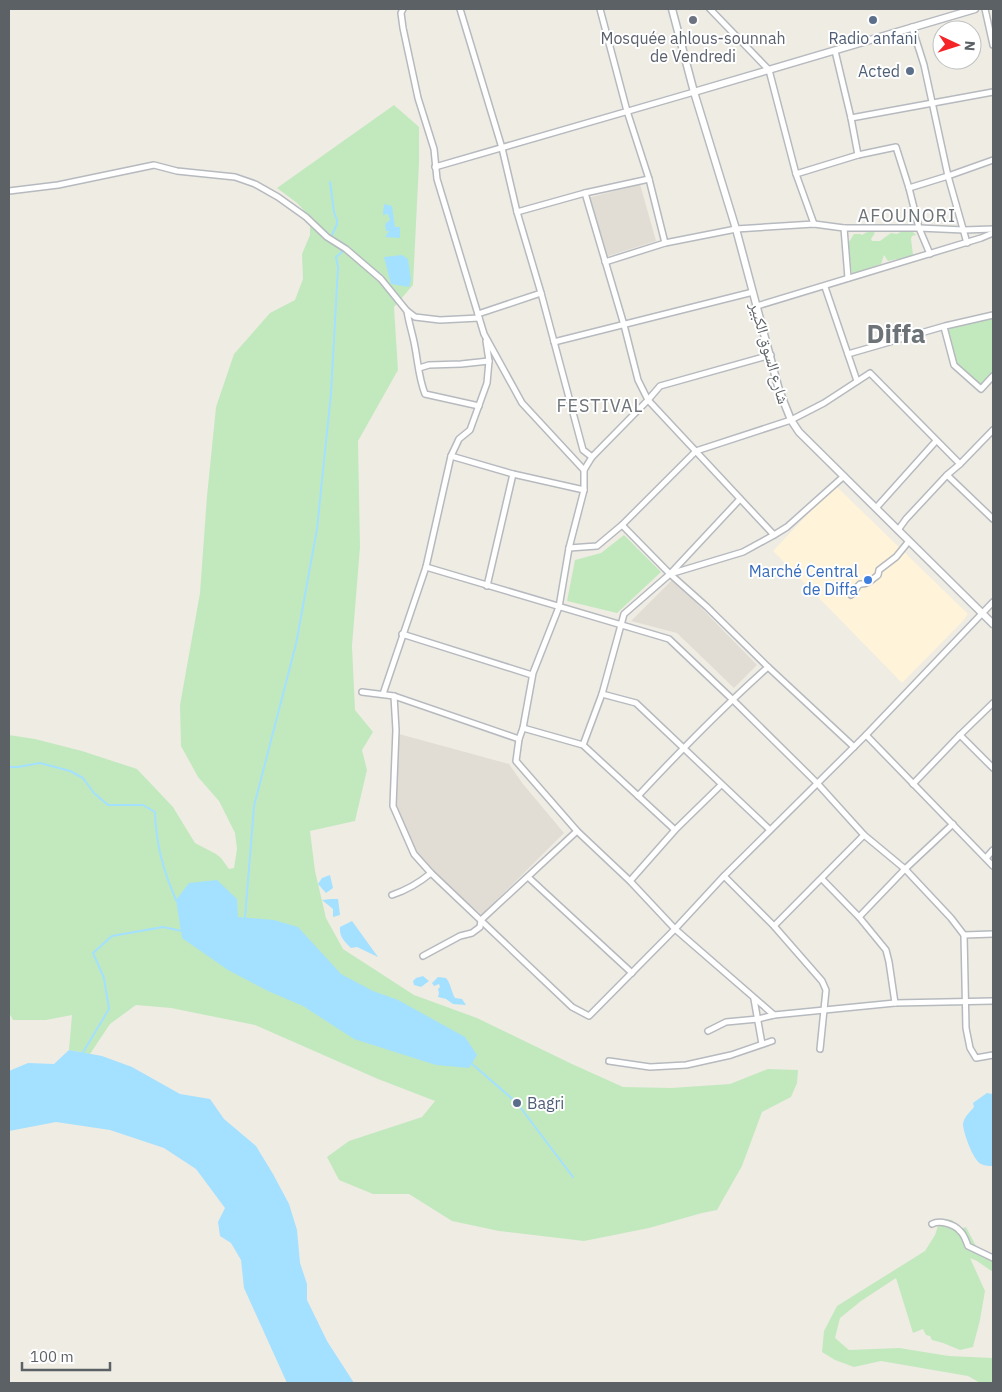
<svg xmlns="http://www.w3.org/2000/svg" width="1002" height="1392" viewBox="0 0 1002 1392" font-family="'IBM Plex Sans','Noto Naskh Arabic',sans-serif">
  <style>
    .commercial { fill: #fff3d9 }
    .education { fill: #e2ddd4 }
    .green { fill: #c2e9be }
    .water { fill: #a4e0ff }
    .lines { fill: none; stroke-linecap: round; stroke-linejoin: round }
    .stream { stroke: #a4e0ff; stroke-width: 2 }
    .minor-casing { stroke: #b6babf; stroke-width: 8 }
    .tertiary-casing { stroke: #b6babf; stroke-width: 9 }
    .minor { stroke: #fff; stroke-width: 5 }
    .tertiary { stroke: #fff; stroke-width: 6 }
    .worship-dot { fill: #6b7280; stroke: #fff; stroke-width: 2 }
    .service-dot { fill: #5c6f8a; stroke: #fff; stroke-width: 2 }
    .shop-dot { fill: #3f7fe0; stroke: #fff; stroke-width: 2 }
    .labels { text-anchor: middle; stroke-width: 4; stroke-linejoin: round; paint-order: stroke }
    .worship-label { font-size: 16px; fill: #5b616d; stroke: #fff }
    .service-label { font-size: 16px; fill: #4e5e75; stroke: #fff }
    .street-label { font-size: 16px; fill: #5c6165; stroke: #fff }
    .shop-label { font-size: 16px; fill: #366cbe; stroke: #fff; text-anchor: end }
    .neighbourhood-label { font-size: 18px; letter-spacing: 1px; fill: #6d7377; stroke: #fff }
    .town-label { font-size: 26px; font-weight: bold; fill: #6d7377; stroke: #fff }
  </style>
  <rect width="100%" height="100%" fill="#efece4"/>
  <polygon class="commercial" points="835,485 968,614 962,622 902,683 773,551"/>
  <g class="education">
    <polygon points="640,184 656,241 605,257 588,198"/>
    <polygon points="673,579 757,665 734,688 677,633 631,621"/>
    <polygon points="399,734 509,764 523,784 564,833 482,915 446,884 412,851 395,805"/>
  </g>
  <g class="green">
    <polygon points="394,105 419,127 419,163 413,285 394,307 398,370 358,441 360,547 352,646 355,710 373,732 362,750 367,770 355,821 310,831 315,871 326,918 343,949 414,995 477,1018 572,1064 623,1087 671,1088 730,1084 768,1069 798,1070 797,1083 791,1097 762,1112 742,1166 717,1210 702,1213 649,1228 584,1241 499,1231 452,1221 409,1194 373,1194 339,1180 327,1157 349,1141 422,1117 435,1101 378,1079 255,1025 171,1008 136,1005 110,1024 90,1054 69,1050 72,1015 46,1020 13,1020 9,1013 9,735 35,739 82,751 137,769 173,807 195,843 216,854 221,858 229,869 234,868 237,849 235,833 219,801 198,777 181,746 180,705 200,593 207,496 216,407 234,354 270,313 295,300 303,279 302,254 310,235 310,217 297,203 277,188"/>
    <path d="M911,230l5,5 -4,1 -1,3 2,16 -6,5 -10,-1 -9,2 -4,-6 -3,9 -29,10 -3,-24 -2,-5 7,-11h6l2,1c5,-3 8,-5 13,-2l-4,6 1,2h8l11,-8 6,1 5,-3z"/>
    <polygon points="993,315 993,374 980,387 955,363 945,326"/>
    <polygon points="624,535 661,572 617,613 567,601 575,560 601,553"/>
    <polygon points="946,1219 952,1220 960,1229 966,1227 976,1246 993,1256 993,1272 977,1261 970,1258 985,1291 980,1320 973,1347 960,1350 943,1343 932,1340 930,1336 926,1335 923,1329 913,1333 896,1278 861,1301 840,1318 835,1338 849,1350 899,1348 949,1356 993,1358 993,1383 980,1383 968,1376 881,1361 854,1367 835,1360 822,1352 824,1331 837,1306 925,1251 935,1235 940,1220"/>
  </g>
  <g class="water">
    <polygon points="384,204 392,206 395,227 400,227 400,238 385,237 389,231 386,231 385,224 390,220 388,214 383,215"/>
    <polygon points="402,255 408,259 411,280 409,287 391,284 384,257"/>
    <polygon points="330,875 333,888 326,893 318,884 322,878"/>
    <polygon points="217,880 237,899 238,917 274,920 298,927 341,974 373,991 398,1000 465,1037 477,1055 469,1068 436,1065 354,1039 303,1006 268,991 228,970 182,938 176,900 189,883"/>
    <polygon points="331,899 338,899 340,915 333,917 333,909 322,900"/>
    <path d="M352,921l26,36 -21,-10 -6,1c-6,-6 -12,-11 -11,-21z"/>
    <polygon points="423,976 429,981 421,987 414,985 413,981 416,978"/>
    <path d="M438,977l8,1c5,6 5,13 9,20l7,1 4,6 -13,-1 -7,-5 -8,-2 1,-4 -1,-4 2,-2 -1,-3 -5,2 -2,-3z"/>
    <polygon points="69,1050 102,1056 132,1067 180,1094 210,1099 224,1119 256,1146 273,1174 289,1204 297,1230 300,1263 307,1284 307,1300 327,1341 354,1383 287,1383 244,1288 241,1260 231,1243 220,1236 218,1222 225,1208 196,1169 164,1148 110,1130 56,1122 9,1131 9,1071 28,1063 54,1064"/>
    <path d="M987,1093l6,1v72c-3,0 -8,0 -12,-2 -8,-4 -18,-32 -18,-40 1,-7 7,-12 11,-17l-1,-4z"/>
  </g>
  <g class="lines">
    <g class="stream">
      <polyline points="330,182 334,212 337,220 337,224 332,235 333,240"/>
      <path d="M9,767h9l22,-4 30,8 13,7 11,15 14,12h35l12,7c1,32 8,58 21,88l3,1"/>
      <polyline points="245,918 254,806 296,644 317,529 331,393 338,267 336,257 342,252 339,247"/>
      <polyline points="82,1054 109,1009 104,978 93,953 112,936 163,927 182,931"/>
      <polyline points="471,1063 517,1103 573,1177"/>
    </g>
    <defs>
      <g id="minor">
        <polyline points="403,9 401,13 403,28 418,98 434,149 437,179 484,334 522,403 584,470"/>
        <polyline points="460,9 502,148 517,212 541,293 583,450 592,457"/>
        <polyline points="600,9 627,111 649,179 665,243"/>
        <polyline points="710,9 769,70 796,174 814,224"/>
        <polyline points="985,9 993,45"/>
        <polyline points="912,27 924,65 948,176 967,243"/>
        <polyline points="835,51 851,118 858,155"/>
        <polyline points="851,118 993,92"/>
        <polyline points="435,167 694,92"/>
        <polyline points="796,174 858,155 896,147 909,188 919,228 930,254"/>
        <polyline points="909,188 948,176 993,160"/>
        <polyline points="9,191 58,185 154,165 177,171 235,177 255,184 278,197 306,217 327,237 346,249 381,279 407,311 415,317 440,320 479,318"/>
        <polyline points="585,193 624,325 638,380 648,400 774,535"/>
        <polyline points="517,212 585,193 649,179"/>
        <polyline points="844,228 848,278"/>
        <polyline points="605,262 665,243 736,229 814,224 844,228 919,228 964,230 993,229"/>
        <polyline points="825,287 857,381"/>
        <polyline points="757,306 981,238 993,233"/>
        <path d="M407,311c2,13 6,24 8,36 3,16 4,32 10,47l54,12"/>
        <polyline points="478,314 541,293"/>
        <polyline points="944,327 954,365 981,389 993,376"/>
        <polyline points="554,342 753,292"/>
        <polyline points="848,354 945,326 993,315"/>
        <polyline points="771,355 660,386 648,400 592,457 584,470 584,490 569,548 559,607 533,673 523,728 519,739 516,761 577,831 630,881 675,929 774,1015 895,1003 993,1001"/>
        <polyline points="419,368 429,365 461,364 489,361"/>
        <polyline points="451,456 513,474 584,490"/>
        <polyline points="960,464 993,430"/>
        <polyline points="876,508 936,441"/>
        <polyline points="622,525 670,574 707,607 768,667 854,747"/>
        <polyline points="898,530 906,519 947,475"/>
        <polyline points="569,548 597,546 622,525 696,451 791,420 824,403 870,373 960,464 947,475 993,519"/>
        <polyline points="426,567 669,639 732,699 817,783 864,835 905,869 951,918 964,935 966,1028 970,1048 976,1058 993,1055"/>
        <polyline points="670,574 743,552 774,535 787,527 844,476"/>
        <polyline points="487,586 513,474"/>
        <path d="M851,595c4,-2 4,-7 9,-11 7,1 13,-5 18,-9l1,-5 17,-13 13,-16"/>
        <polyline points="402,634 532,675"/>
        <polyline points="362,692 394,696 519,739"/>
        <polyline points="383,694 426,567 451,456 459,439 470,430 487,383 489,361 486,341"/>
        <polyline points="602,694 636,703 770,830"/>
        <polyline points="394,696 396,730 393,806 414,854 431,873 572,1007 589,1016 675,929 724,876 866,735 993,602"/>
        <polyline points="523,728 583,745 675,830"/>
        <polyline points="866,735 993,866"/>
        <polyline points="960,735 993,768"/>
        <polyline points="583,745 602,694 624,614 670,574 740,499"/>
        <polyline points="913,784 960,735 993,703"/>
        <path d="M638,796c42,-45 84,-88 130,-129"/>
        <polyline points="986,858 993,850"/>
        <polyline points="724,876 774,926 822,981 826,990 820,1049"/>
        <polyline points="528,877 632,973"/>
        <polyline points="822,879 859,917 886,950 889,962 895,1003"/>
        <polyline points="630,881 675,830 721,785"/>
        <path d="M392,895c15,-5 27,-12 39,-22"/>
        <polyline points="859,917 905,869 953,824"/>
        <polyline points="774,926 864,835"/>
        <polyline points="964,935 993,934"/>
        <polyline points="423,956 460,936 472,933 480,927 481,920 577,831"/>
        <polyline points="754,999 762,1044"/>
        <polyline points="708,1031 726,1022 758,1019 774,1015"/>
        <polyline points="609,1061 650,1067 686,1065 731,1055 772,1041"/>
        <path d="M932,1224c8,-4 22,0 28,7 4,3 6,10 8,15l25,12"/>
      </g>
      <g id="tertiary">
        <polyline points="672,9 694,92 736,229 779,390 791,420 799,432 993,624"/>
        <polyline points="694,92 975,9"/>
      </g>
    </defs>
    <use href="#minor" class="minor-casing"/>
    <use href="#tertiary" class="tertiary-casing"/>
    <use href="#minor" class="minor"/>
    <use href="#tertiary" class="tertiary"/>
  </g>
  <circle class="worship-dot" cx="693" cy="20" r="5"/>
  <g class="service-dot">
    <circle cx="873" cy="20" r="5"/>
    <circle cx="910" cy="71" r="5"/>
    <circle cx="517" cy="1103" r="5"/>
  </g>
  <circle class="shop-dot" cx="868" cy="580" r="5"/>
  <g class="labels">
    <g class="worship-label">
      <text x="693" y="44">Mosquée ahlous-sounnah<tspan x="693" dy="18">de Vendredi</tspan></text>
    </g>
    <g class="service-label">
      <text x="873" y="44">Radio anfani</text>
      <text x="900" y="77" text-anchor="end">Acted</text>
      <text x="527" y="1109" text-anchor="start">Bagri</text>
    </g>
    <g class="street-label">
      <text transform="translate(770 353) rotate(74)" y="6">شارع السوق الكبير</text>
    </g>
    <g class="shop-label">
      <text x="858" y="577">Marché Central<tspan x="858" dy="18">de Diffa</tspan></text>
    </g>
    <g class="neighbourhood-label">
      <text x="907" y="222">AFOUNORI</text>
      <text x="600" y="412">FESTIVAL</text>
    </g>
    <g class="town-label">
      <text x="896" y="343">Diffa</text>
    </g>
  </g>
  <rect width="1002" height="1392" fill="none" stroke="#5c6165" stroke-width="20"/>
  <g transform="translate(957 45) rotate(94)"><circle r="24" fill="#ffffff" stroke="#bec0c1"/>
  <path d="M0-4L9 19L0 12L-9 19Z" fill="#f52427"/>
  <text y="-8" font-size="14" font-weight="bold" text-anchor="middle" fill="#5c6165">N</text>
  </g>
  <path d="M22 1362v8h88v-8" fill="none" stroke="#5c6165" stroke-width="2.5"/>
  <text x="30" y="1362" font-size="15" fill="#5c6165" stroke="#ffffff" stroke-width="4" paint-order="stroke">100 m</text>
</svg>
